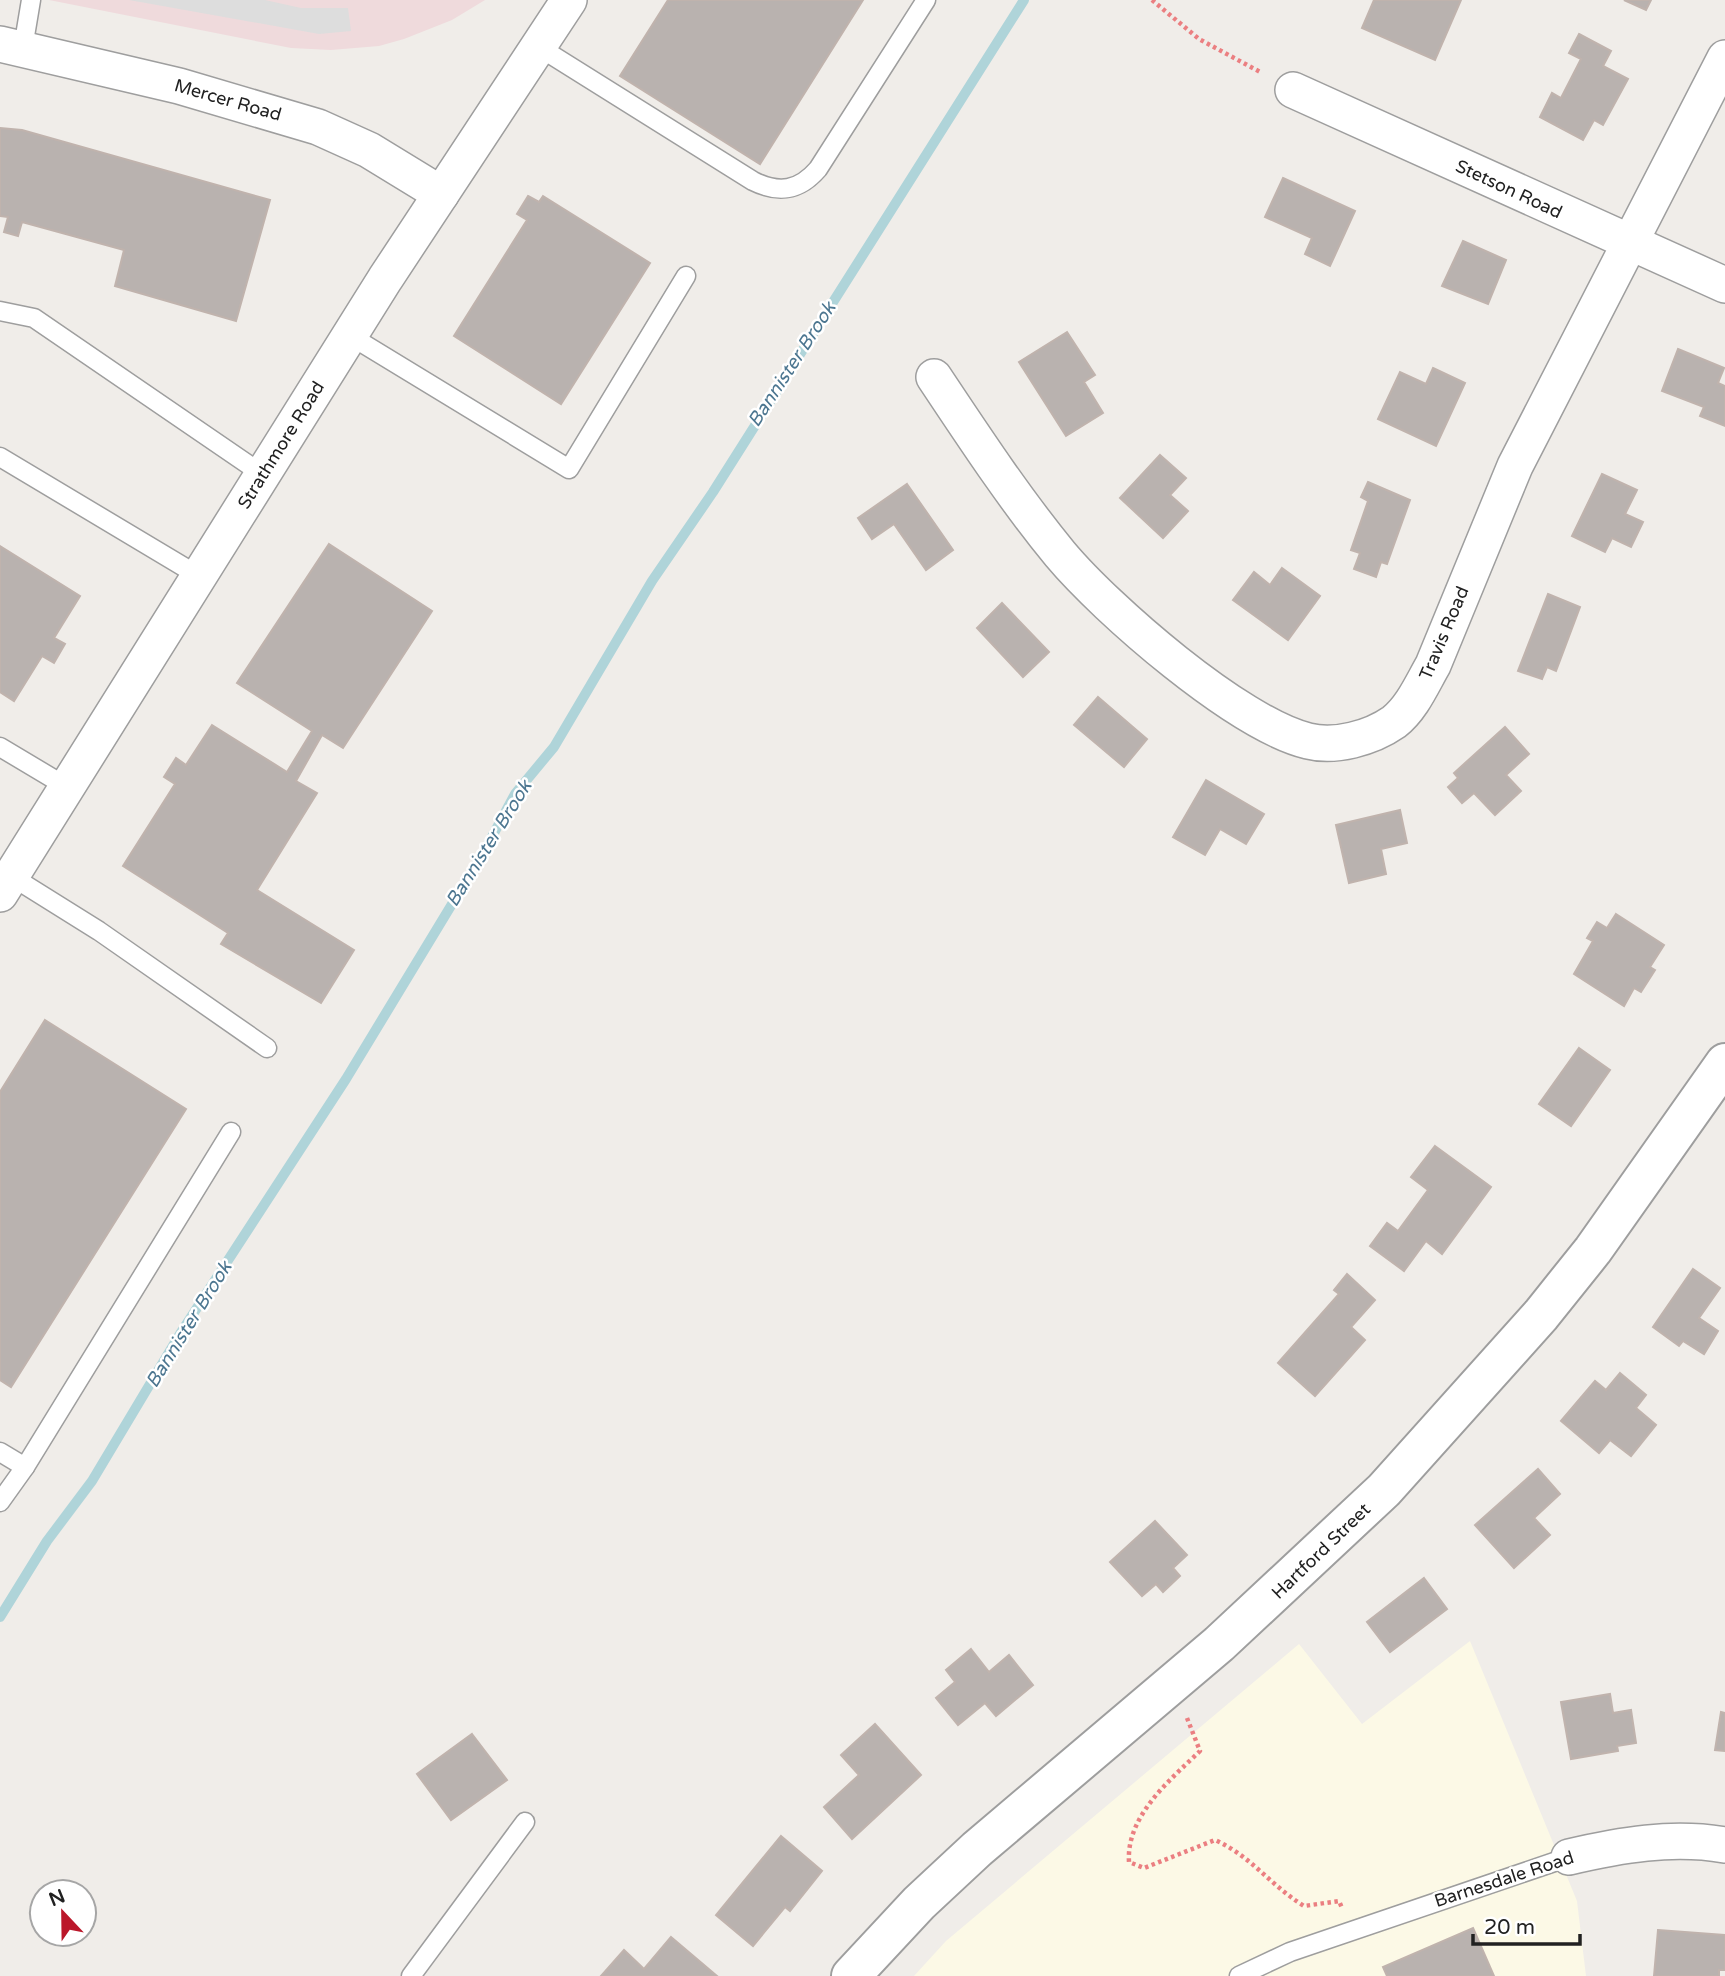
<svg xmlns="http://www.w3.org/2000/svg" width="1725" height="1976" viewBox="0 0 1725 1976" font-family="'Varela Round',sans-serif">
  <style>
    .commercial { fill: #efdadc }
    .education { fill: #fcf9e6 }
    .parking { fill: #ddd }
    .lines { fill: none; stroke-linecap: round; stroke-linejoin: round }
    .stream { stroke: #afd4d9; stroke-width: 10 }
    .building { fill: #b9b2af; stroke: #c0b3ad; stroke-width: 2 }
    .service-casing { stroke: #9e9e9e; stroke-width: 21 }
    .minor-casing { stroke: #9e9e9e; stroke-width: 38 }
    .tertiary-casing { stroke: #9e9e9e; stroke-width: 42 }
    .path { stroke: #eb7f81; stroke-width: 4.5; stroke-dasharray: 3.5 3.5; stroke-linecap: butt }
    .service { stroke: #fff; stroke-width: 18 }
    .minor { stroke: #fff; stroke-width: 35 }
    .tertiary { stroke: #fff; stroke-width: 38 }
    .labels { text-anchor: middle; stroke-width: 5; stroke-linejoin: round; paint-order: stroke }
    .street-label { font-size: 18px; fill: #212121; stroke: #fff }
    .water-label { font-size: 19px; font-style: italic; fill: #4c7690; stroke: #fff }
  </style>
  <rect width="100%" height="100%" fill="#f0ede9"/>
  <polygon class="commercial" points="49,0 485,0 452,20 404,39 379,46 331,50 291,48"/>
  <polygon class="education" points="1470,1641 1577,1901 1586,1976 914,1976 946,1941 1299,1644 1362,1724"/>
  <polygon class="parking" points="129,0 265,0 301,8 348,8 351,31 319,34"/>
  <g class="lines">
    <polyline class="stream" points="0,1617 47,1541 92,1481 180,1334 346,1079 486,848 515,794 554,747 652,581 713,492 1024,0"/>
  </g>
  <g class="building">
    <polygon points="668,0 863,0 760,164 620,76"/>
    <polygon points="1374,0 1461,0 1435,60 1362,28"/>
    <polygon points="1624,0 1651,0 1646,10"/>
    <polygon points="1579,34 1611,51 1603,66 1628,79 1603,125 1594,120 1583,140 1540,117 1552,93 1561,98 1581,59 1569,53"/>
    <polygon points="0,128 22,130 270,200 236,321 115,286 124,250 22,222 18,236 4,232 8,217 0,216"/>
    <polygon points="1283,178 1355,211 1330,266 1305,254 1312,238 1265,217"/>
    <polygon points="528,196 539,202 543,196 650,263 561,404 454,336 527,220 517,214"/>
    <polygon points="1463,241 1506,260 1488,304 1442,286"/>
    <polygon points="1067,332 1095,375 1084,382 1103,413 1066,436 1019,362"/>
    <polygon points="1678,349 1724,368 1718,383 1725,386 1725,426 1700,416 1704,407 1662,391"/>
    <polygon points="1433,368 1465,383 1436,446 1378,419 1400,372 1426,384"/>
    <polygon points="1160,455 1186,478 1170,495 1188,511 1163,538 1120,498"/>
    <polygon points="1602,474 1637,490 1625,514 1643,522 1631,547 1612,538 1605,552 1572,536"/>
    <polygon points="1368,482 1410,500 1387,564 1381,562 1376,577 1354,569 1360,553 1351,550 1368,501 1361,497"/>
    <polygon points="907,484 953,550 926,570 894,524 872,539 858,518"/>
    <polygon points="329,544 432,611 343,748 322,735 296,781 317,793 257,890 354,950 321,1003 221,944 228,933 123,866 175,784 164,777 176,758 186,765 212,725 287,772 312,731 237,683"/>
    <polygon points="0,546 80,596 54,638 65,644 54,663 42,656 14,701 0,692"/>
    <polygon points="1282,568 1320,596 1288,640 1233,600 1254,572 1270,585"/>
    <polygon points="1548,594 1580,607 1556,671 1547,667 1542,679 1518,671"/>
    <polygon points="1002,603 1049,652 1023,677 977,628"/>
    <polygon points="1098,697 1147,739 1124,767 1074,725"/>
    <polygon points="1505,727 1529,754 1506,775 1521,791 1495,815 1474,793 1462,803 1448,787 1458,778 1454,773"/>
    <polygon points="1206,780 1264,814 1246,844 1220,829 1205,855 1173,837"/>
    <polygon points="1400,810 1407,843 1381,849 1386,874 1349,883 1336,825"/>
    <polygon points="1616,914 1664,945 1650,967 1655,970 1641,992 1634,988 1624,1006 1574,974 1593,941 1587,938 1597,922 1607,928"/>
    <polygon points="45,1020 186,1109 11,1387 0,1380 0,1092"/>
    <polygon points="1579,1048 1610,1070 1571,1126 1539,1104"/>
    <polygon points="1435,1146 1491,1187 1442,1254 1426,1241 1404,1271 1370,1246 1387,1223 1398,1231 1428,1190 1411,1177"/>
    <polygon points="1693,1269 1720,1288 1699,1318 1718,1331 1704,1354 1683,1341 1679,1346 1653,1327"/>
    <polygon points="1347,1274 1375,1300 1351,1327 1365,1340 1315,1396 1278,1363 1339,1294 1334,1290"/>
    <polygon points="1620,1373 1646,1395 1636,1408 1656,1425 1631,1456 1610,1440 1599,1453 1561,1421 1595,1381 1606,1390"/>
    <polygon points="1538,1469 1560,1494 1534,1518 1550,1535 1514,1568 1475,1525"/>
    <polygon points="1155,1521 1187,1555 1173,1568 1180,1576 1163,1592 1156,1584 1142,1596 1110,1562"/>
    <polygon points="1424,1578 1447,1609 1390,1652 1367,1622"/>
    <polygon points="971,1649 989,1672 1009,1655 1033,1685 996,1716 985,1703 958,1725 936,1698 955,1682 946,1670"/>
    <polygon points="1610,1694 1613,1713 1631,1710 1636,1743 1617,1746 1618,1751 1571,1759 1561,1702"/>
    <polygon points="1721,1712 1725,1713 1725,1751 1715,1750"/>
    <polygon points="875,1724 921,1775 852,1839 824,1807 859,1775 841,1755"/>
    <polygon points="472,1734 507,1780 451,1820 417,1774"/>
    <polygon points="781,1836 822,1871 790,1911 785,1907 753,1946 716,1915"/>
    <polygon points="1473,1928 1494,1976 1387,1976 1383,1967"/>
    <polygon points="1658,1930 1725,1935 1725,1970 1719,1970 1719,1976 1654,1976"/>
    <polygon points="671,1937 717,1976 601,1976 624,1950 644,1969"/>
  </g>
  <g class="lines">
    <defs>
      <g id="service">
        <path d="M539,47l214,134c26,13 46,10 65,-12l108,-169"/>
        <polyline points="23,48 31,0"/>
        <polyline points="0,311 34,318 262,474"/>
        <polyline points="349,335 569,469 686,276"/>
        <polyline points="0,457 199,576"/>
        <polyline points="0,747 67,787"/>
        <polyline points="11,876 99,931 267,1048"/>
        <polyline points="0,1452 25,1467 0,1502"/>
        <polyline points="25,1467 231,1132"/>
        <polyline points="411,1976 525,1822"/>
        <polyline points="1239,1976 1290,1952 1569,1857"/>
      </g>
      <g id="minor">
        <polyline points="0,44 179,86 318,127 369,150 441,194"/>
        <polyline points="1293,90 1725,285"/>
        <path d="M934,377c40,60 80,121 126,177 47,56 178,170 248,187 27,7 63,-3 86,-19 18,-14 28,-38 39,-57l82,-199 210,-408"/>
        <polyline points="0,894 385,279 569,0"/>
        <path d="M1569,1857c51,-12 103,-21 156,-12"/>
      </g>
      <polyline id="tertiary" points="851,1976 919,1903 977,1849 1219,1644 1384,1490 1541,1315 1593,1250 1725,1063"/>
    </defs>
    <use href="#service" class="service-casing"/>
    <use href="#minor" class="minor-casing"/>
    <use href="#tertiary" class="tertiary-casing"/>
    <g class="path">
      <polyline points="1152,0 1199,39 1262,73"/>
      <path d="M1187,1718l13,33c-30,29 -74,65 -71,111l15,6 71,-28c36,16 55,45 89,66l35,-5 3,7"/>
    </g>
    <use href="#service" class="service"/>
    <use href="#minor" class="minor"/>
    <use href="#tertiary" class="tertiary"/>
  </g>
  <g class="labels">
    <g class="street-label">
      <text transform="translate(228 100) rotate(16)" y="6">Mercer Road</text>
      <text transform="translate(1509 189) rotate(25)" y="6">Stetson Road</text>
      <text transform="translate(281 445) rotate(-58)" y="6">Strathmore Road</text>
      <text transform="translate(1444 633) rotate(-67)" y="6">Travis Road</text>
      <text transform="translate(1321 1551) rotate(-44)" y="6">Hartford Street</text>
      <text transform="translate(1504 1879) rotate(-18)" y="6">Barnesdale Road</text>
    </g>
    <g class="water-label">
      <text transform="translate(791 364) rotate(-57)" y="7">Bannister Brook</text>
      <text transform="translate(488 843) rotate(-58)" y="7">Bannister Brook</text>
      <text transform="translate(188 1324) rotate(-58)" y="7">Bannister Brook</text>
    </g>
  </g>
  <g transform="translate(63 1913) rotate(338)"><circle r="33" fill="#ffffff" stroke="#a6a6a6" stroke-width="2"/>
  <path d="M0-5L12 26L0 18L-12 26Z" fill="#bb172a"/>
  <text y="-10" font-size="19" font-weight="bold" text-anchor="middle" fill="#212121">N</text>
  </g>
  <path d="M1473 1934v10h107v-10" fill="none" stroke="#212121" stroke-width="3.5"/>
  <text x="1484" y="1934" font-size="21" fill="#212121" stroke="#ffffff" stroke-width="5" paint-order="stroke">20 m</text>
</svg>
